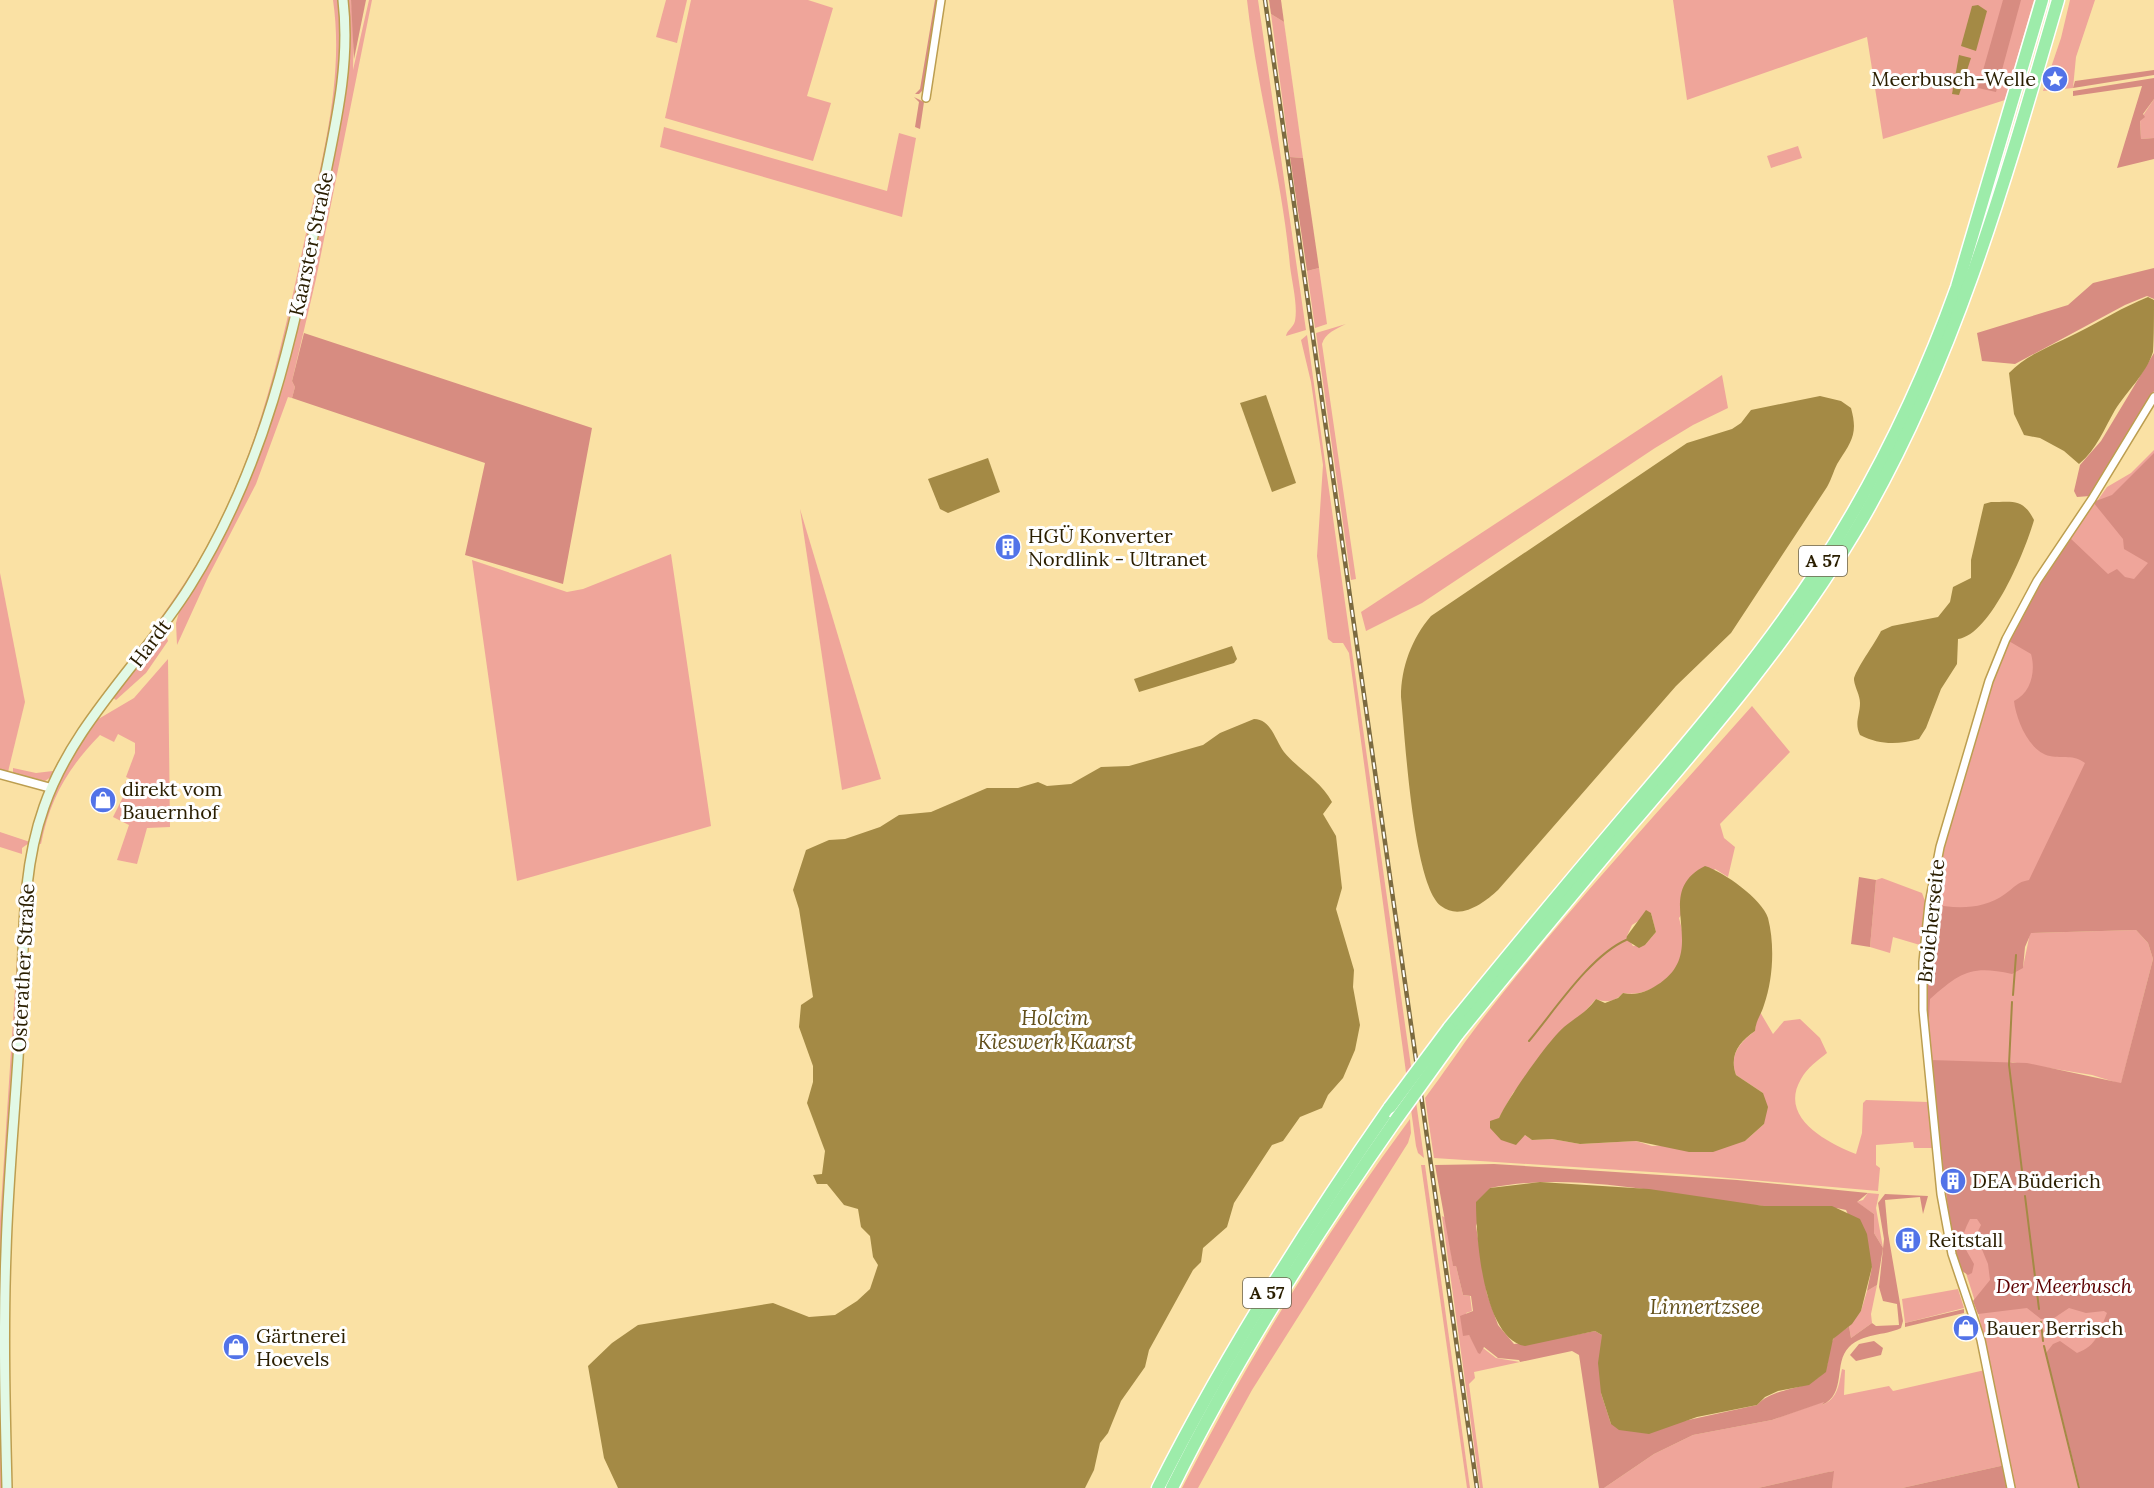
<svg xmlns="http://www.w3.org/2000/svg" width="2154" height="1488" viewBox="0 0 2154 1488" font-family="Lora,serif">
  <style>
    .green { fill: #efa59a; fill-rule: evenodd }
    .forest { fill: #d78c81 }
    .water { fill: #a48a45 }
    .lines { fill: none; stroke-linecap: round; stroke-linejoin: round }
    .stream { stroke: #a48a45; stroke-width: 2 }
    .minor-casing { stroke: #bc9e50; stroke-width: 10 }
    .tertiary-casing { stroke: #bc9e50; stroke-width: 11 }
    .secondary-casing { stroke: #bc9e50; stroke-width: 12 }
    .motorway-casing { stroke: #fff; stroke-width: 15 }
    .minor { stroke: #fff; stroke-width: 7 }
    .tertiary { stroke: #fff; stroke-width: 8 }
    .secondary { stroke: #e2f9e6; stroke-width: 9 }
    .motorway { stroke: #9decaa; stroke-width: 12 }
    .rail-casing { stroke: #7c6b41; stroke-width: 4.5 }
    .rail { stroke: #fff; stroke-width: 2; stroke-dasharray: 7; stroke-linecap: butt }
    .motorway-bridge-casing { stroke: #fff; stroke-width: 15; stroke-linecap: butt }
    .motorway-bridge { stroke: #9decaa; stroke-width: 12 }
    .labels { text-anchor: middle; stroke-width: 6; stroke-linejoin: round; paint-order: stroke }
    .shield { fill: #fff; stroke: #6a624c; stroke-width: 1.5 }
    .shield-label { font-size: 18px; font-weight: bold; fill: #2a1e00 }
    .poi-label { font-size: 20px; fill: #2a1e00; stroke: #fff; text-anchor: start }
    .street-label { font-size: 20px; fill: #2a1e00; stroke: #fff }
    .park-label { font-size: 20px; font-style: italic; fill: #5c0000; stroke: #fff }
    .water-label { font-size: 21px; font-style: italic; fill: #63501b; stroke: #fff }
  </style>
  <rect width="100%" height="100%" fill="#fae1a4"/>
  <g class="green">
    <path d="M333,0h6l3,26 -2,57 -46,230 -17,71 -43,116 -46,83 -134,192 -9,6 -32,-8v-5l23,5 17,-2c43,-75 103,-138 147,-213 61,-105 83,-217 108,-334 16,-72 36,-150 25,-224z"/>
    <polygon points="346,0 351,0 354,26 353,70 369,0 372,0 316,279 292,381 295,387 292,398 288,397 256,484 208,577 177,645 176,623 181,605 228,527 273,418 297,329 347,84 350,51"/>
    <polygon points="666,0 687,0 677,43 656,37"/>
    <polygon points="691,0 808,0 833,8 807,96 831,103 813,161 665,118"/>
    <path d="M1247,0h11l48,330 -20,6c1,-6 7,-8 9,-15 3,-16 -3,-38 -5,-55 -8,-90 -33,-176 -43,-266z"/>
    <polygon points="1673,0 2034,0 2005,100 1883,139 1867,37 1687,100"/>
    <polygon points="2070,0 2095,0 2076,57 2073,88 2043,91 2061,38"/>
    <polygon points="1271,14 1284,22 1303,158 1290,157"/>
    <polygon points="2154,99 2154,138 2141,139 2140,120"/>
    <polygon points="664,127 887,191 899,133 916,138 902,217 660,147"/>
    <polygon points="1798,146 1802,158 1771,168 1767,156"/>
    <polygon points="1319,268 1327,324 1315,328 1307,271"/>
    <path d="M1346,324c-10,5 -21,9 -24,20l34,235 -5,1 -35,-247z"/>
    <polygon points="1307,335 1424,1158 1418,1153 1416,1146 1349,653 1343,643 1333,643 1328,639 1317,556 1323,465 1311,382 1301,340"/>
    <polygon points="1722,375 1728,408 1693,425 1655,448 1422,603 1366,631 1361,612"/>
    <polygon points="2154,450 2154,714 2022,928 2023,967 2030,933 2136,930 2148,943 2153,959 2121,1084 2092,1075 2011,1062 2154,1206 2154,1488 2014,1488 1978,1311 1952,1229 1941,1163 1926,1019 1931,904 1936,867 1997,661 2069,537 2093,502 2095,504 2107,487 2131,473"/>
    <polygon points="800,509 881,779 842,790"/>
    <polygon points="671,554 711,826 517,881 472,560 567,592 583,589"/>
    <polygon points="0,573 25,702 8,772 0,770"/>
    <polygon points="162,634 166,635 168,641 146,673 116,700 112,697"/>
    <path d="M168,659l2,168 -23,1 -10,36 -20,-4 12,-35 -16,-8 13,-26 -3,-2 3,-8 4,-2 -4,-2 9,-24v-10l-17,-9 -4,8 -14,-7c-32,33 -50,63 -59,109l-4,-1 16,-48 23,-46 19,-28 39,-23z"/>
    <path d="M1752,706l38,46 -70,72 4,14 11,9 -7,30 -13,-8 -36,49c3,12 7,25 3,37 -7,24 -36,43 -59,38 -8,9 -17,10 -27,6l-83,94 -14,25 21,20 5,-3 7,5 20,-1 28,5 56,-3 16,5 93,-5 19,-17 -1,-31 -27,-18c-7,-20 3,-32 19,-44l1,-11 4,-8 13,22 11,-13 16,-2 20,19 7,15c-9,7 -20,15 -26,26 -23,39 27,64 55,75l6,-21 1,-30 3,-3 62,2 6,46h-20l-1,-6 -37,3v20l4,3 -2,23 -196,-17 -248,-16 -9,-60c19,-25 35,-50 55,-76 85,-110 180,-212 272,-316zM1651,913l5,19 -11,13 -12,1 -6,-10 5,-11z"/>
    <polygon points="0,832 30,842 29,843 22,848 22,854 0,847"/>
    <polygon points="28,854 17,1032 3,1488 0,1488 0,1221 22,881"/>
    <polygon points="1882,878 1922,893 1925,901 1920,945 1893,937 1890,953 1870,947 1876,880"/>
    <path d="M1410,1119l1,14 -3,10 -156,247 -54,98h-16c66,-129 142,-253 228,-369z"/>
    <polygon points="1421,1165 1425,1165 1470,1488 1467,1488"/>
    <polygon points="1868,1193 1879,1194 1876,1208 1883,1248 1874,1233 1874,1214 1856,1202 1863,1200"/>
    <polygon points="1442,1216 1446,1218 1453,1265 1456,1266 1463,1295 1470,1296 1472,1311 1466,1313 1469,1335 1476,1346 1483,1348 1496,1358 1520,1362 1474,1372 1475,1378 1469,1384 1483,1488 1480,1488"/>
    <polygon points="1877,1285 1871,1314 1872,1323 1851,1338 1849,1326 1861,1311 1867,1291"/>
    <polygon points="1958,1289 1964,1308 1905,1323 1902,1299"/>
    <path d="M1842,1369l3,1 -1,25 45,-9 4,5 92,-21 20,95 -103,23h-70l1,-17 -75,17h-154l50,-34 39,-19 79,-15 53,-19 -3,4c16,-6 17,-21 20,-36z"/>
  </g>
  <g class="forest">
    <polygon points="351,0 366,0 354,59"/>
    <polygon points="935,0 940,0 927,86 919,94 915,94 920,89"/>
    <polygon points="1269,0 1281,0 1284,22 1271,14"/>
    <polygon points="2003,0 2021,0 1996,92 1978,88"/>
    <polygon points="2154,70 2154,75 2073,88 2075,81"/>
    <polygon points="2154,78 2154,99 2143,114 2145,117 2140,121 2141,139 2154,138 2154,159 2117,168 2142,86 2073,96 2073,91"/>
    <polygon points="914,97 924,102 920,129 915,127 919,102"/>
    <polygon points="1290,157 1303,158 1319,268 1307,271"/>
    <polygon points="2154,268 2154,299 2147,296 2125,305 2015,364 1982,361 1977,333 2068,305 2093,283"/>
    <polygon points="304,333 592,428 563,584 465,555 485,463 292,398 295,387 292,381"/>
    <polygon points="2154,353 2154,391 2147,405 2090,496 2077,497 2074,491 2080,465 2101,441"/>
    <path d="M2154,453v1035h-74l-34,-135 7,-9 7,-3 17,12c20,-7 22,-21 30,-40l-3,-2 -18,2 -17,-5 -15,10 -13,1 -14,-11 -49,6 -5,-13 17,-21 -2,-16 -12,-29 5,-10 -4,-6h-7c-12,24 -7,24 4,45l-2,9 -4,2 -6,-4 -9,-24 -9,-72 -3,-4 -11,-111 97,3 94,20 32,-124 -5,-16 -12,-13 -105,3 -6,14 -2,21 -11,6c-41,-9 -51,-2 -82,25l-1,20h-3v-62l5,-53c25,5 52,6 74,-10 10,-7 12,-12 24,-14l56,-117c-12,-9 -21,-4 -35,-7 -21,-4 -34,-37 -36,-55 17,-8 22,-30 17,-47l-24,-14 15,-33 47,-70 39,37 9,-5 8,8 9,2 14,-16 -24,-14 -1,-10 -30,-37 19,-7z"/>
    <polygon points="1859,877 1876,880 1870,947 1851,944"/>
    <path d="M1494,1164l243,16 131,13 -11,9 17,12v19l9,15 -6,37 -10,6 5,-24 -26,-57c-27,-7 -55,-1 -83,-4 -88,-9 -184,-36 -273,-18l-14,38 11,68 11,31 16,19 29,-3 52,-10 7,4 -1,58 10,31 68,-2 78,-17c19,-20 48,-12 66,-32 8,-8 3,-25 11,-35 4,-5 11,-8 15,-12l2,12 21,-15 4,3 23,-1 -2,-21 -14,-3 -4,-14 5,-48 -6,-36 7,-9 43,2 -5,18 -3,-17 -35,3 3,33 15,88 -2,7c-17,8 -38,5 -52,19 -16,16 -2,47 -27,58l2,-3 -52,18 -79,15 -39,19 -50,34h-5l-20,-133 -7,-4 -52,11 -1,-2 -21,-2 -14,-11 -4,7 -2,-1 -9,-18 -6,1 -3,-20 13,-5 -2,-15 -8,-1 -7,-29h-3l-18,-101z"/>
    <polygon points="1964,1309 1964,1313 1905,1327 1905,1323"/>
    <polygon points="1874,1341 1883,1348 1881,1355 1856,1361 1850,1355 1859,1344"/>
    <polygon points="2005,1465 2008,1488 1902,1488"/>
    <polygon points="1834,1471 1832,1488 1758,1488 1828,1472"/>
  </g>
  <g class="water">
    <polygon points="1978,5 1987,11 1976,51 1961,46 1972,6"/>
    <polygon points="1959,55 1971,58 1959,95 1952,94"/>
    <path d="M2148,297l6,3c0,15 0,37 -1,52 -7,22 -26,39 -38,58 -11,19 -18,39 -36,54l-15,-13 -24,-13 -16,-3 -10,-21 -5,-41c18,-19 45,-28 68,-40 24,-12 46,-26 71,-36z"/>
    <polygon points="1266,395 1296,483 1272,492 1240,403"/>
    <path d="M1820,396l21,5 10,7c7,25 1,33 -12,53 -5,7 -7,18 -12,26l-96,146 -55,53 -178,204c-14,13 -38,31 -57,16 -28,-21 -36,-170 -40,-209 0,-30 11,-59 30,-81l256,-173 45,-14 9,-6 10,-13z"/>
    <polygon points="988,458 1000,492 948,513 940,509 928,479"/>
    <path d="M1991,502c22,0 32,-4 43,18 -8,29 -43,115 -76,119l-1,25 -16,25 -15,39 -7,11c-22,6 -39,6 -59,-4 -6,-12 0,-20 0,-32 0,-8 -5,-15 -6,-23 -1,-7 22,-38 27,-49l11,-5 46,-9 12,-15 3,-15 18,-9v-18l13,-56z"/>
    <polygon points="1232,646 1237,659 1234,663 1139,692 1134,679"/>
    <path d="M1254,719c17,0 21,21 30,33 15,18 37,29 48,50l-9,12 13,22 6,52 -6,21 18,61 -1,17 7,38 -5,25 -12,28 -15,17 -6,13 -22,9 -17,24 -11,4 -38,58 -7,24 -24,21 -2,14 -8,8 -44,80 -4,17 -24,34 -13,32 -8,10 -6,27 -9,18h-467l-14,-30 -16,-92 24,-23 26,-18 135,-22 36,14 26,-2 22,-14 13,-12 8,-24 -5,-8 -3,-21 -9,-9 -3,-18 -14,-4 -17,-21h-10l-4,-9 9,-1 3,-23 -18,-48 6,-21v-16l-14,-39 2,-22 12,-8 -14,-88 -6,-19 13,-40 23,-10 16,-1 35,-12 19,-12 32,-3 56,-24h31l20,-6 9,4 24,-2 30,-17 28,-1 74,-21 17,-12z"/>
    <path d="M1705,866c19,6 57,33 63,52 7,27 5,62 -4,87 -3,10 -8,15 -9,26 -16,11 -26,24 -19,44l27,18 5,14 -4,17 -19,17 -32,11h-24l-53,-11 -56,3 -28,-5 -20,1 -7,-5 -9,10 -15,-5 -11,-12v-7l9,-3c10,-21 48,-76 65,-91 12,-10 23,-15 32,-28l9,4 13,-5 5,-5c13,3 23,-1 34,-8 56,-35 -8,-91 48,-119z"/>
    <polygon points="1646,910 1651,913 1656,932 1645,945 1639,948 1626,940 1627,936"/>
    <path d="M1540,1182l109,7 115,17h68l28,13 7,15 5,33 -11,44 -9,13 -19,15 -7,33 -17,13 -31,6 -13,6 -8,8 -60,12 -48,17 -30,-4 -8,-6 -10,-31 -3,-30 4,-28 -7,-4 -70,15c-42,-7 -49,-109 -49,-144l14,-14z"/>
  </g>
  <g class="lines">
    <g class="stream">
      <polyline points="2013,995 2016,955"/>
      <polyline points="2012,1002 2009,1065 2024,1187"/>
      <path d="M1529,1041c26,-31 61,-85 97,-101"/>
      <polyline points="2025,1196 2039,1309"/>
      <polyline points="2041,1322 2043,1341"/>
      <polyline points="2044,1346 2079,1488"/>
    </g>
    <defs>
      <g id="minor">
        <polyline points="926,98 941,0"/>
        <polyline points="2011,1488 1981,1340 1952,1254 1941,1194 1923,1010 1923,962 1929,904 1940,847 1989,681 2006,639 2037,581 2092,499 2154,397"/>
      </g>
      <polyline id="tertiary" points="0,774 51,788"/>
      <path id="secondary" d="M7,1488c-2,-79 -4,-157 -1,-236 2,-75 10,-151 14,-227 5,-72 -1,-148 24,-218 29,-84 100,-147 146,-221 76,-121 102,-247 130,-384 13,-68 31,-133 23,-202"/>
      <g id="motorway">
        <path d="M1449,1028c59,-73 119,-145 180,-217 66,-77 132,-155 188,-240 58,-89 104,-184 140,-284l85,-287"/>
        <path d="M1457,1035c55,-68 111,-135 167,-202 86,-100 173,-201 239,-315 93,-162 143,-340 195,-518"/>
        <path d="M1158,1488c67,-133 147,-259 232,-381"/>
        <path d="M1172,1488c63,-128 141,-250 223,-367"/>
      </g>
    </defs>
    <use href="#minor" class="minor-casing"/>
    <use href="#tertiary" class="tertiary-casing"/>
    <use href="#secondary" class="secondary-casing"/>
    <use href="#motorway" class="motorway-casing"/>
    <use href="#minor" class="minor"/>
    <use href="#tertiary" class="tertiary"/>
    <use href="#secondary" class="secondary"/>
    <use href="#motorway" class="motorway"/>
    <defs>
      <polyline id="rail" points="1265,0 1477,1488"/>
    </defs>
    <use href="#rail" class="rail-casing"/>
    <use href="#rail" class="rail"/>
    <defs>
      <g id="motorway-bridge">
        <polyline points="1390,1107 1449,1028"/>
        <polyline points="1395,1121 1457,1035"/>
      </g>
    </defs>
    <use href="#motorway-bridge" class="motorway-bridge-casing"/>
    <use href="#motorway-bridge" class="motorway-bridge"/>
  </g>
  <defs>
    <symbol id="sight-disc" viewBox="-11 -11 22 22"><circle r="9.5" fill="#5273e8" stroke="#fff"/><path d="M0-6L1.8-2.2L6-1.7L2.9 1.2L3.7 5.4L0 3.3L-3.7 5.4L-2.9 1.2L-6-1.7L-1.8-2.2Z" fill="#fff"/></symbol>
    <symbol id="building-disc" viewBox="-11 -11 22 22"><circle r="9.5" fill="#5273e8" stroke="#fff"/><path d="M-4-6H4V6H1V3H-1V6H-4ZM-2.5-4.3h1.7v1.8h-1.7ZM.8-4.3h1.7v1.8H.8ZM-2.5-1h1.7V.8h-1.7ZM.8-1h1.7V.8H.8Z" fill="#fff"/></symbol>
    <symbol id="shop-disc" viewBox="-11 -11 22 22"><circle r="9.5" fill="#5273e8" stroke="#fff"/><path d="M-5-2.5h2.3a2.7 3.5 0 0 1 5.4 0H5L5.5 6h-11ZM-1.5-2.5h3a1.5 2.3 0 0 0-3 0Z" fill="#fff"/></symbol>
  </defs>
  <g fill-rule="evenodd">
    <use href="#sight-disc" x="2040" y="64" width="30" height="30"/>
    <use href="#building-disc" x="993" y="532" width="30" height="30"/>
    <use href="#shop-disc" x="88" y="785" width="30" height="30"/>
    <use href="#building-disc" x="1938" y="1166" width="30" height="30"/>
    <use href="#building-disc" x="1893" y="1225" width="30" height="30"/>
    <use href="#shop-disc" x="1951" y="1313" width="30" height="30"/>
    <use href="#shop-disc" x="221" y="1332" width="30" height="30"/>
  </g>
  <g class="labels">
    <g class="shield">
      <rect x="1799" y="546" width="48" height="30" rx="4.5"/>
      <rect x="1243" y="1278" width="48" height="30" rx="4.5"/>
    </g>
    <g class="shield-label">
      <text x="1823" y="567">A 57</text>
      <text x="1267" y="1299">A 57</text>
    </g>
    <g class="poi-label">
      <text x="2036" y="86" text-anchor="end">Meerbusch-Welle</text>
      <text x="1028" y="543">HGÜ Konverter<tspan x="1028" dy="23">Nordlink - Ultranet</tspan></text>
      <text x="122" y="796">direkt vom<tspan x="122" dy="23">Bauernhof</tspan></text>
      <text x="1972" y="1188">DEA Büderich</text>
      <text x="1928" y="1247">Reitstall</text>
      <text x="1986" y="1335">Bauer Berrisch</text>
      <text x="256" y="1343">Gärtnerei<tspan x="256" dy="23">Hoevels</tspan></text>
    </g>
    <g class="street-label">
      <text transform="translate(311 244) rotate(-78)" y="7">Kaarster Straße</text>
      <text transform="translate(150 643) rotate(-53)" y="7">Hardt</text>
      <text transform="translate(1931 921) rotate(-84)" y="7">Broicherseite</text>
      <text transform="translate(23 968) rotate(-87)" y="7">Osterather Straße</text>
    </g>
    <g class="park-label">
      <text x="2064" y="1293">Der Meerbusch</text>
    </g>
    <g class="water-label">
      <text x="1055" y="1025">Holcim<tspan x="1055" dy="24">Kieswerk Kaarst</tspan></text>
      <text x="1705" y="1314">Linnertzsee</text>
    </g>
  </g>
</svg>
